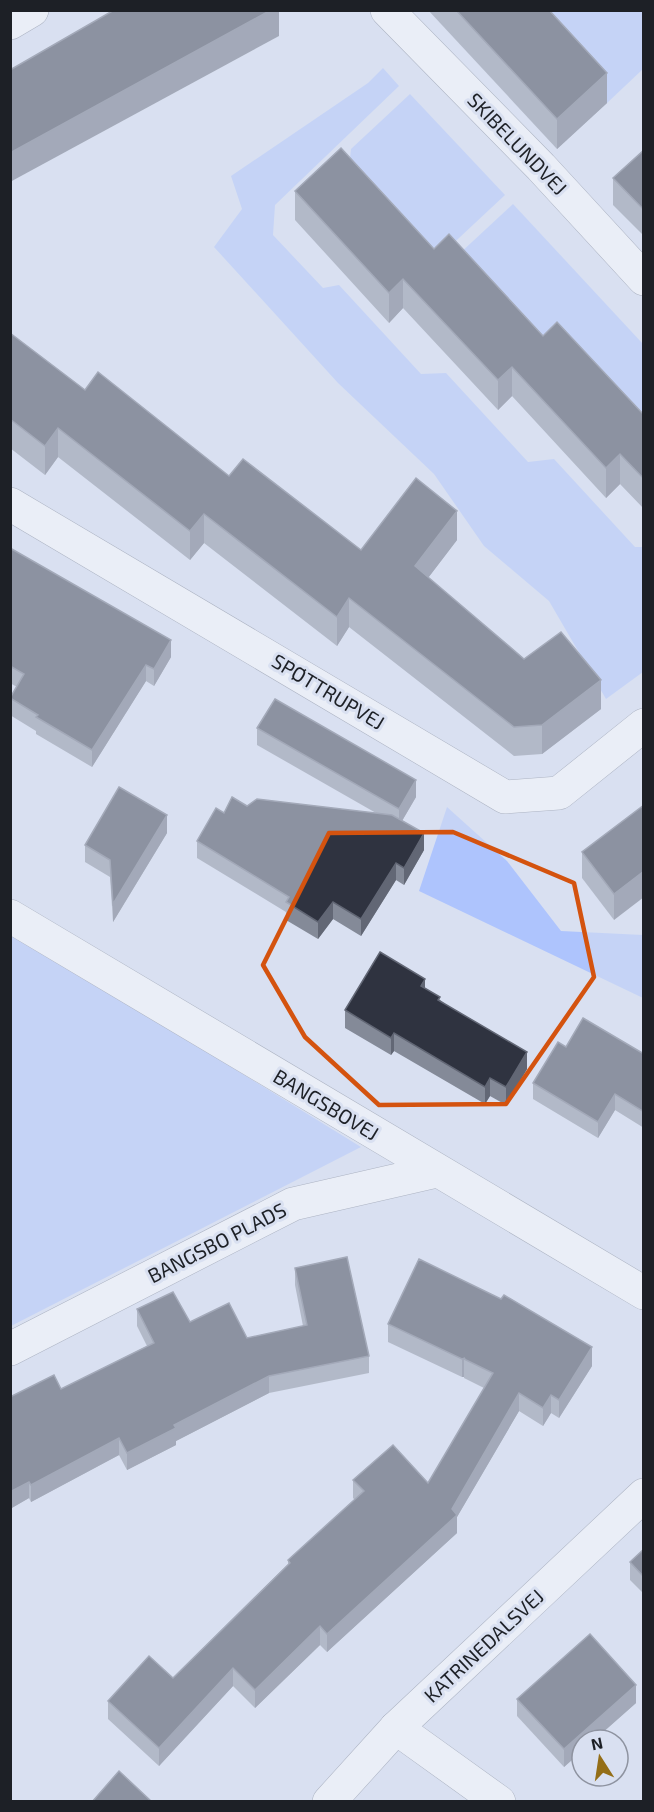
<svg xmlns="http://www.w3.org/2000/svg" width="654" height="1812" viewBox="0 0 654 1812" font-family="'Exo 2',sans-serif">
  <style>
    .green { fill: #aec4fd }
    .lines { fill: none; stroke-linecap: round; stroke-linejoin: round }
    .minor-casing { stroke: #787e8d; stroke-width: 34 }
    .minor { stroke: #fff; stroke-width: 33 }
    .wall { fill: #848a98 }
    .shaded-wall { fill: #626775 }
    .building { fill: #2f3340; stroke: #626775; stroke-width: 1.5 }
    .marked { fill: none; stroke: #d4530f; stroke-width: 4.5; stroke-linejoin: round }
    .labels { text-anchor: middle; stroke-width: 6; stroke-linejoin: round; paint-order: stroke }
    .street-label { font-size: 20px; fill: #1d2026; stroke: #d9e0f1 }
  </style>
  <rect width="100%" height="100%" fill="#d9e0f1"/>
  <g class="green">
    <polygon points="521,11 643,11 643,69 607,103"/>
    <polygon points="383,68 399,86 275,205 273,235 323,288 339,285 421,374 446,373 528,462 554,459 635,547 643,547 643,672 606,699 549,601 484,546 434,474 338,383 214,247 242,209 231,176 368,83"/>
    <polygon points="410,94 505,195 444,252 427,252 349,168 351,149"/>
    <polygon points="513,204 643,344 643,425 536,338 458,255"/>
    <polygon points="447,807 507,861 561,931 643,935 643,998 419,891"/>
    <polygon points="11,931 361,1147 11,1326"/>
  </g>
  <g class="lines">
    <defs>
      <g id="minor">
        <polyline points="387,10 541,167 644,279"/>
        <polyline points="10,23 32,10"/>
        <polyline points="10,504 505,797 559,793 644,725"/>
        <polyline points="10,916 644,1293"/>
        <polyline points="10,1349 293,1204 437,1171"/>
        <polyline points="396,1728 499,1802"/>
        <polyline points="329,1802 396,1728 644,1495"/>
      </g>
    </defs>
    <use href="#minor" class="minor-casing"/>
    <use href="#minor" class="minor"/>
  </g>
  <g class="wall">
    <polygon points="428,10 549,10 607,103 557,149"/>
    <polygon points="644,150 644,236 613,205 613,178"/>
    <polygon points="295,191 434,249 644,415 644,509 620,484 606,498 512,396 498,410 403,308 389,323 295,220"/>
    <polygon points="10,333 85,390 229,476 361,550 457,540 428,578 524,659 601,709 542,754 514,756 349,627 337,646 204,543 190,560 58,457 45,475 10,448"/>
    <polygon points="10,548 171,657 154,686 146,681 92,767 36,734 36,731 10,715 10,698 17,687 10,683"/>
    <polygon points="257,728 416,797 402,821 424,850 404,885 396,880 361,936 333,919 318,939 286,920 286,912 197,858 197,841 224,813 247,806 376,813 257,745"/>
    <polygon points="644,805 614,920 582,878 582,852"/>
    <polygon points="167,833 113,922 110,877 85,862 85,845"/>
    <polygon points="425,988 527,1069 506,1105 490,1096 485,1104 394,1051 391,1055 345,1028 345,1010"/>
    <polygon points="566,1047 644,1054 644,1128 615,1110 598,1138 533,1099 533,1083"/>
    <polygon points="295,1268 369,1356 369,1373 269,1393 176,1441 176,1445 127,1470 119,1455 31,1502 29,1498 10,1509 61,1389 147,1346 137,1326 137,1309 247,1338 303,1326 295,1285"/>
    <polygon points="388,1324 592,1366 559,1418 551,1413 543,1426 519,1411 457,1517 457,1533 327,1652 320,1645 255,1708 233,1686 159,1766 108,1719 108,1701 173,1678 288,1564 288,1560 355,1500 353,1498 353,1480 428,1483 484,1388 464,1378 464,1377 462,1377 388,1342"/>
    <polygon points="644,1549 644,1594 630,1580 630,1562"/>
    <polygon points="517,1699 636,1703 564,1767 517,1716"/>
  </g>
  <g class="shaded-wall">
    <polygon points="271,10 279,10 279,36 10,182 10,153"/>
    <polygon points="607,73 607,103 557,149 557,119"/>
    <polygon points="403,279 403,308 389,323 389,293"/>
    <polygon points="512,367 512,396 498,410 498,380"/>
    <polygon points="58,428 58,457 45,475 45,446"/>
    <polygon points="620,454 620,484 606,498 606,468"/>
    <polygon points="457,511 457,540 415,595 415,566"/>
    <polygon points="204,514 204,543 190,560 190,531"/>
    <polygon points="349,598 349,627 337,646 337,617"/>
    <polygon points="171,640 171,657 154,686 154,669"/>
    <polygon points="146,665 146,681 92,767 92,750"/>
    <polygon points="601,680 601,709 542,754 542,725"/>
    <polygon points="416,780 416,797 399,826 399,809"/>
    <polygon points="167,815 167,833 113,922 113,904"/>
    <polygon points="424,833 424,850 404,885 404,868"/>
    <polygon points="396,863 396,880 361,936 361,919"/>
    <polygon points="644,871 644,897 614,920 614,894"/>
    <polygon points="333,902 333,919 318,939 318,922"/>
    <polygon points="425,979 425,997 421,986"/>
    <polygon points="394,1033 394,1051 391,1055 391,1038"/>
    <polygon points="527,1052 527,1069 506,1105 506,1087"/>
    <polygon points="490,1078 490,1096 485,1104 485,1087"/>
    <polygon points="615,1094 615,1110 598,1138 598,1122"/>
    <polygon points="592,1347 592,1366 559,1418 559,1400"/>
    <polygon points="465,1358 464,1359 464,1377 462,1377 462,1359"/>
    <polygon points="269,1376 269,1393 176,1441 176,1445 127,1470 127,1453 174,1425"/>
    <polygon points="519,1393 519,1411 457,1517 457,1533 327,1652 327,1634 452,1509"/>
    <polygon points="551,1395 551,1413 543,1426 543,1408"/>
    <polygon points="119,1438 119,1455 31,1502 31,1485"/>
    <polygon points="29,1482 29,1498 10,1509 10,1492"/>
    <polygon points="320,1626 320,1645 255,1708 255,1690"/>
    <polygon points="233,1668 233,1686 159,1766 159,1748"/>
    <polygon points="636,1685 636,1703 594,1740 582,1740 582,1751 564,1767 564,1749"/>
  </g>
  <g class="building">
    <polygon points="114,10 271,10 10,153 10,70"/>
    <polygon points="456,10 549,10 607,73 557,119"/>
    <polygon points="341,148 434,249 449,234 543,336 557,322 644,415 644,479 620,454 606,468 512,367 498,380 403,279 389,293 295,191"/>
    <polygon points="644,150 644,210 613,178"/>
    <polygon points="10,333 85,390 98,372 229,476 243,459 361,550 416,478 457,511 415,566 524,659 561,632 601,680 542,725 514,727 349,598 337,617 204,514 190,531 58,428 45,446 10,419"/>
    <polygon points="10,548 171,640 154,669 146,665 92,750 36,717 38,715 10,698 24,674 10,666"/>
    <polygon points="275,699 416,780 399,809 257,728"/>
    <polygon points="119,787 167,815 113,904 110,860 85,845"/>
    <polygon points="232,797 247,806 257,799 392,815 424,833 404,868 396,863 361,919 333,902 318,922 286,902 289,897 197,841 216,808 224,813"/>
    <polygon points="644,805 644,871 614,894 582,852"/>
    <polygon points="380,952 425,979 421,986 440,997 438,1000 527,1052 506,1087 490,1078 485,1087 394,1033 391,1038 345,1010"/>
    <polygon points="583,1018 644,1054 644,1112 615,1094 598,1122 533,1083 558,1042 566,1047"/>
    <polygon points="347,1257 369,1356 269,1376 174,1425 176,1428 127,1453 119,1438 31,1485 29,1482 10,1492 10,1397 54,1375 61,1389 154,1343 137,1309 173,1292 190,1322 229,1303 247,1338 307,1325 295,1268"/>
    <polygon points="419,1259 501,1299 504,1295 592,1347 559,1400 551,1395 543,1408 519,1393 452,1509 457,1515 327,1634 320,1626 255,1690 233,1668 159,1748 108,1701 149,1656 173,1678 290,1563 288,1560 364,1491 353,1480 393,1445 428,1483 493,1373 464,1359 465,1358 462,1359 388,1324"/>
    <polygon points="644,1549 644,1577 630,1562"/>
    <polygon points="590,1634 636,1685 564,1749 517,1699"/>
    <polygon points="119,1771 152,1802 92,1802"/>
  </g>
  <path d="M0 0H654V1812H0ZM453,832l121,51 20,94 -88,127 -127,1 -74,-68 -42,-72 66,-132z" fill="#d9e0f1" fill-opacity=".55" fill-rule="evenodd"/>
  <path class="marked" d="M453,832l121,51 20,94 -88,127 -127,1 -74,-68 -42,-72 66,-132z"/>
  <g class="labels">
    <g class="street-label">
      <text transform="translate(517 144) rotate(46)" y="7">SKIBELUNDVEJ</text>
      <text transform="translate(328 692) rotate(31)" y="7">SPØTTRUPVEJ</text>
      <text transform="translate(326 1105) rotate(31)" y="7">BANGSBOVEJ</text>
      <text transform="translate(217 1243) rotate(-27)" y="7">BANGSBO PLADS</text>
      <text transform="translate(484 1646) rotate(-43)" y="7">KATRINEDALSVEJ</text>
    </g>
  </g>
  <rect width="654" height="1812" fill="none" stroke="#1d2026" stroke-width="24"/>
  <g transform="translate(600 1758) rotate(348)"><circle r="28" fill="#d9e0f1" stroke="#8e93a0" stroke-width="1.5"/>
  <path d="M0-4.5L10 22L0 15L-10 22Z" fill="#946e17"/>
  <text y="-9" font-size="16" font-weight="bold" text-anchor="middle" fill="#1d2026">N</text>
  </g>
</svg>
